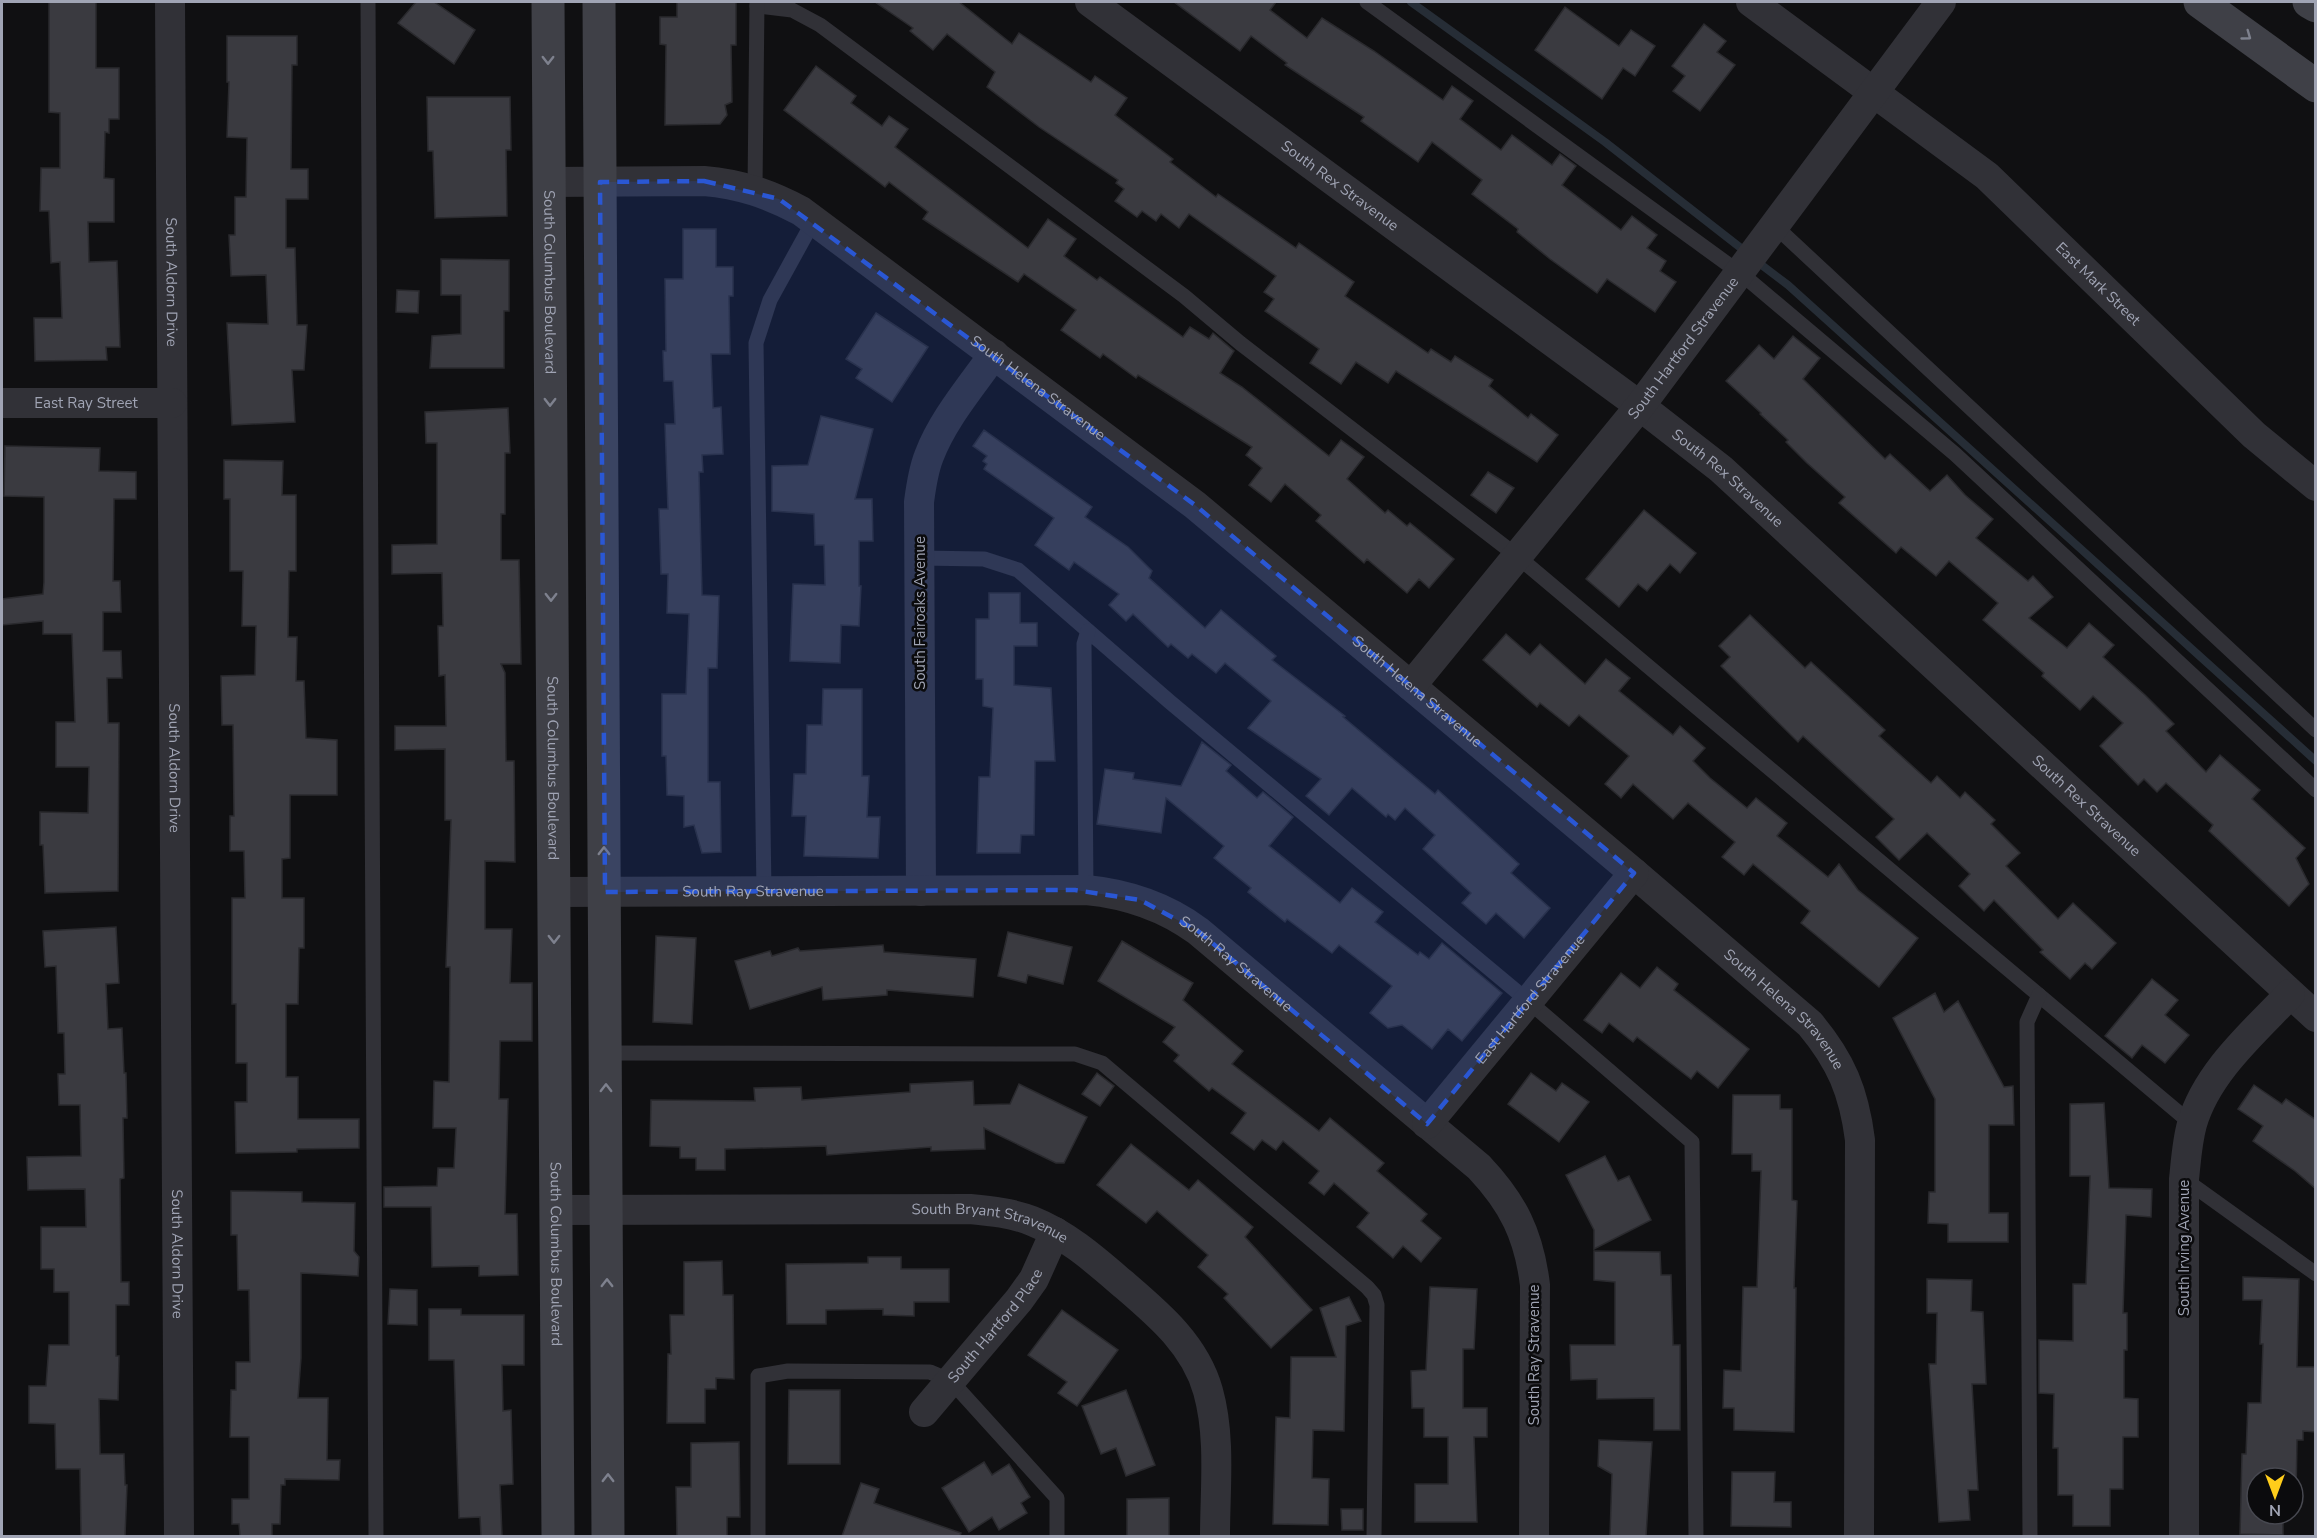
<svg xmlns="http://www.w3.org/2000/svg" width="2317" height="1538" viewBox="0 0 2317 1538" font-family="'Nunito Sans',sans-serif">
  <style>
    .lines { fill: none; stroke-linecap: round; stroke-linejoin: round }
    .stream { stroke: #262d36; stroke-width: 8 }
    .building { fill: #3a3a40; stroke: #2a2a2e; stroke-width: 1.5 }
    .lane { stroke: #313137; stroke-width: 15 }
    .street { stroke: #313137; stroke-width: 30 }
    .secondary { stroke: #3f4047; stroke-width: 33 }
    .oneway { stroke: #7e818e }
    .marked { fill: #2a57d4; fill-opacity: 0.2; stroke: #2a57d4; stroke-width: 4.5; stroke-dasharray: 12 8; stroke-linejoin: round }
    .labels { text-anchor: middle; stroke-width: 5; stroke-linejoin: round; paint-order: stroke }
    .street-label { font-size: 15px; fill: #a0a4b4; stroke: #0b0b0d }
  </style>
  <rect width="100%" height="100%" fill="#101012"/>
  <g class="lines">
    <g class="stream">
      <polyline points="1411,2 1605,142 1746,252"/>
      <polyline points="1755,260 1788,285 2316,761"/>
    </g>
  </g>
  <g class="building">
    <polygon points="49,2 96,2 96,68 119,68 119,119 109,119 109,133 105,132 104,178 114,179 114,222 88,222 89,262 117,261 120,347 106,347 107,360 35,361 34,318 62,318 60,262 51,263 49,211 40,211 41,168 60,168 60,113 49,112"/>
    <polygon points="416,2 434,2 475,30 454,64 398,23"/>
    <polygon points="677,2 736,2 736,45 731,45 732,102 725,105 727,115 720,124 665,125 666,45 660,44 660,17 677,17"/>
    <polygon points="875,2 959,2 1012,44 1019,33 1091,82 1095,76 1127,98 1115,115 1173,159 1170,162 1216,197 1218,194 1296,248 1299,243 1354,282 1345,296 1428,353 1431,349 1451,362 1455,356 1493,380 1489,386 1528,418 1531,414 1558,435 1537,462 1396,371 1388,383 1356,362 1341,384 1310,363 1319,349 1265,311 1274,299 1264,292 1276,276 1189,214 1179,228 1161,214 1156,221 1142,211 1137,217 1115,201 1124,189 1116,183 1118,180 1039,127 987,87 995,72 947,34 933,50 910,31 913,28"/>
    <polygon points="1174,2 1276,2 1270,10 1307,38 1322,18 1374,51 1443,100 1452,86 1473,101 1460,119 1501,150 1512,135 1552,165 1560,154 1576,166 1562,185 1621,230 1632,216 1657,235 1647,248 1666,261 1660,271 1676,282 1655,312 1607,279 1597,293 1550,259 1517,232 1518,229 1472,194 1482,180 1432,142 1418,162 1361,121 1364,117 1285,65 1287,63 1251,36 1240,51"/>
    <polygon points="1565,7 1619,46 1631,30 1655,46 1635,76 1623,68 1602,99 1535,50"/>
    <polygon points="1704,24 1726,41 1717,52 1735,65 1700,111 1673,91 1685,76 1672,66"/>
    <polygon points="227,36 297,36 297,65 292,65 291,169 308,169 308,199 286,199 286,248 295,248 297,325 307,325 304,370 292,370 295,422 232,425 227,323 268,324 266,275 231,276 229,235 235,235 235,197 246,197 247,138 227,137 229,82 227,82"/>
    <polygon points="816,66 856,96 851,103 882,126 889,116 908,129 895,147 1028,248 1048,219 1076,239 1064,256 1097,280 1100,277 1183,337 1190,327 1209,339 1213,333 1234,351 1220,373 1242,387 1329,456 1341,440 1364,457 1347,479 1385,513 1388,510 1407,526 1410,523 1454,559 1429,588 1419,579 1407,593 1367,559 1364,563 1316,521 1321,515 1285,484 1271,502 1249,485 1262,468 1246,455 1252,447 1138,375 1136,378 1103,354 1100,358 1061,330 1076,310 1024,274 1018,282 923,219 928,212 889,182 885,187 784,110"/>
    <polygon points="427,97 510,97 511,150 506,150 507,216 435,218 433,151 428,151"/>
    <polygon points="683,229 716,229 716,267 733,267 733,296 729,296 730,354 711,354 713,408 721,407 723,454 702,455 703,472 699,472 702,595 719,596 717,668 708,668 708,782 720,782 721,852 702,853 694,825 684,827 684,796 667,795 666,756 662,756 662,694 686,694 689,614 667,613 668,574 661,574 659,509 668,509 665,424 675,424 673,381 664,381 663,351 666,351 665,279 683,279"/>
    <polygon points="441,259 509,260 509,311 504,311 504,368 430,368 432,336 461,334 461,295 441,295"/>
    <polygon points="397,290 419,291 418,313 396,312"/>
    <polygon points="876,313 928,347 892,402 856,378 862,369 846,359"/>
    <polygon points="1793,336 1820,358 1803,379 1885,459 1890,454 1930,491 1947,475 1965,495 1993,519 1976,538 2028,581 2033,576 2053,597 2029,618 2067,648 2089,623 2114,645 2103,657 2145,695 2174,724 2166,731 2206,772 2220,755 2260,790 2252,799 2305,848 2296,858 2309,884 2289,906 2209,831 2213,825 2166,783 2157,792 2144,779 2138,785 2100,746 2123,723 2093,696 2080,710 2042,676 2044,673 1983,620 1998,603 1949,561 1936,576 1901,547 1896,553 1839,503 1845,497 1807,463 1786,442 1788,440 1760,414 1761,413 1726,381 1759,345 1774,359"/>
    <polygon points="508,408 510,453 505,453 505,514 501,514 501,560 519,560 521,664 501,664 505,673 506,761 514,761 515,862 485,861 485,929 512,929 510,983 532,983 532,1041 500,1041 499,1099 508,1099 505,1214 517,1214 518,1275 479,1276 479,1266 432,1267 431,1207 384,1207 384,1187 437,1186 438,1168 454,1168 456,1128 433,1128 434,1081 449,1082 450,967 446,967 451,820 445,820 445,749 395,750 395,726 446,726 445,675 439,676 438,626 443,626 442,573 392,574 392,545 437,544 437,443 426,443 425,412"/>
    <polygon points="821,416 873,429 855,499 872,499 873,541 859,541 859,586 861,586 859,626 841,625 840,663 790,661 793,584 825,585 824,545 815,545 814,514 772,511 772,466 808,465"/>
    <polygon points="984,430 1092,507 1085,517 1128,547 1152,571 1149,578 1205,628 1221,610 1276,656 1272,660 1345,716 1343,717 1435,794 1438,790 1519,864 1511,873 1550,908 1524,938 1496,913 1486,924 1462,903 1471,893 1423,849 1435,835 1405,808 1395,820 1388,814 1386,817 1352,788 1329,815 1306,796 1321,779 1248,728 1271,701 1225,663 1216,673 1192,654 1188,658 1171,644 1168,647 1133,614 1126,621 1109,605 1119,594 1074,562 1069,570 1035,545 1054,518 984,469 987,464 983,461 987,456 973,446"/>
    <polygon points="5,446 100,448 99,471 136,472 136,499 114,499 113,581 120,581 121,612 103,612 103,651 121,651 122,678 107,678 108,723 119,723 118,891 45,893 43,845 40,845 40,812 88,813 89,767 56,767 56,722 75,722 72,634 43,634 43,621 2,625 2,599 43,594 44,582 44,497 4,496"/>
    <polygon points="224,460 283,461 282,495 296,495 296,571 289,571 288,637 297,637 296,681 304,681 306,738 337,740 337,795 290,795 290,858 282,859 282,898 304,898 304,948 299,948 298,1004 286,1004 286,1077 298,1077 298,1119 359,1119 359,1148 297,1149 297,1152 236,1153 235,1102 247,1102 247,1063 236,1063 236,1004 232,1004 232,898 245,898 244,851 230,851 230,816 234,816 233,725 222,725 221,676 255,675 256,626 242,626 243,571 230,571 230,499 224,499"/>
    <polygon points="1488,472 1514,488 1496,513 1471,495"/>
    <polygon points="1644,510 1696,553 1680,573 1670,564 1647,591 1638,584 1619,607 1586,579"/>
    <polygon points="989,593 1020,593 1020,623 1037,623 1037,646 1014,646 1014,685 1051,688 1055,761 1035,761 1034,835 1021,835 1020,853 977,853 979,777 990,777 993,708 983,706 983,679 976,679 976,619 989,619"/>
    <polygon points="1750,615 1805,668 1811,662 1885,730 1879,736 1931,783 1937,776 1960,798 1965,792 1995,820 1991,824 2020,853 2006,866 2058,919 2073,903 2116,943 2092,969 2085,963 2070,979 2040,952 2043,950 1994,900 1984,911 1959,886 1970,874 1927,833 1899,860 1876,837 1894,819 1803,736 1798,742 1721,666 1730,657 1719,646"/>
    <polygon points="1506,634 1530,655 1540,644 1585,684 1606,659 1630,678 1619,691 1673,735 1680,726 1705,748 1693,761 1710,778 1747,808 1756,798 1787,823 1777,836 1828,877 1839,864 1858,890 1918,938 1879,987 1801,923 1810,911 1753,864 1744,875 1722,857 1735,842 1688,803 1673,819 1633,784 1621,798 1605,784 1629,756 1579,715 1569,726 1540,703 1537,707 1483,660"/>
    <polygon points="823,689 862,689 862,776 869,776 867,817 880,817 878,858 804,856 806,816 792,816 794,774 806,774 807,725 822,725"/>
    <polygon points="1202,742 1231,765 1226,771 1257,798 1263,792 1293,817 1269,846 1340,903 1352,888 1383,912 1375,922 1418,955 1420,952 1429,959 1442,943 1502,993 1462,1041 1448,1029 1432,1049 1402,1025 1388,1028 1370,1013 1392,986 1339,945 1332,953 1287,919 1285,922 1248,892 1251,888 1214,858 1224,846 1166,798 1161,833 1097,824 1105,769 1134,773 1133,779 1181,786"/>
    <polygon points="116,927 119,983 106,984 108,1029 122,1028 124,1073 126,1073 127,1118 123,1118 124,1178 120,1179 121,1282 129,1282 129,1305 116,1305 116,1356 119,1356 118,1400 99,1399 100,1454 124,1454 125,1485 127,1485 125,1536 81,1536 80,1469 56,1469 55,1424 29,1423 29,1386 46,1386 49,1345 69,1345 69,1292 54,1292 54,1269 41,1269 41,1227 86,1227 85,1189 28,1190 27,1157 81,1156 80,1105 59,1105 58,1074 65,1074 64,1033 58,1033 56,966 45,967 43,931"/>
    <polygon points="1008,932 1072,947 1063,984 1028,975 1026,983 998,976"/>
    <polygon points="656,936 696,938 692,1024 653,1022"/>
    <polygon points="1122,941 1193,983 1183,1000 1243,1051 1232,1064 1319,1131 1330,1118 1384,1163 1377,1171 1427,1214 1421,1221 1441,1238 1421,1262 1403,1246 1393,1258 1357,1227 1369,1213 1334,1183 1324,1195 1309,1183 1319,1171 1283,1141 1276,1150 1262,1140 1254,1150 1231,1133 1246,1113 1212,1088 1209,1091 1174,1061 1179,1055 1163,1042 1175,1027 1098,981"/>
    <polygon points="883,945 884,952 976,959 973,997 887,990 887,995 823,1000 822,987 750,1009 735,961 770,951 772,956 798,948 800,951"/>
    <polygon points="1657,967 1678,984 1674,990 1749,1049 1718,1088 1697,1071 1691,1079 1637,1037 1633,1042 1609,1023 1602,1033 1584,1020 1621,973 1640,988"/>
    <polygon points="2152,979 2178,1000 2165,1015 2189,1035 2165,1063 2142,1045 2132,1058 2105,1036"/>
    <polygon points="1935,993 1944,1012 1958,1001 2004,1087 2013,1086 2014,1125 1989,1125 1989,1213 2008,1213 2008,1242 1948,1242 1948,1224 1928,1223 1929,1192 1935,1192 1935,1099 1893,1018"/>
    <polygon points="1097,1073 1114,1086 1100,1106 1082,1094"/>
    <polygon points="1531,1073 1556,1091 1562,1083 1589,1102 1559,1142 1508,1104"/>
    <polygon points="973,1081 974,1105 1010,1104 1019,1084 1087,1117 1064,1163 1056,1163 984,1128 985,1149 931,1151 931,1147 827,1155 826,1146 725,1149 725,1170 696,1170 696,1158 680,1158 680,1147 650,1146 651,1100 755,1101 754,1088 801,1087 802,1100 910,1092 910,1084"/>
    <polygon points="2254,1085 2282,1104 2286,1099 2316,1120 2316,1189 2295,1171 2253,1141 2263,1126 2238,1109"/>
    <polygon points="1733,1095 1780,1095 1780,1109 1792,1109 1792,1200 1797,1201 1794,1288 1796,1288 1794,1432 1734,1430 1734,1408 1723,1408 1724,1370 1741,1371 1743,1287 1757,1287 1761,1171 1752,1171 1752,1154 1732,1154"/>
    <polygon points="2104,1103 2109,1188 2152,1189 2151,1217 2126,1215 2123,1313 2127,1313 2127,1350 2124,1350 2124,1398 2138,1399 2138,1437 2123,1437 2123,1489 2110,1489 2110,1526 2073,1526 2073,1495 2058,1495 2058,1448 2053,1448 2054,1394 2039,1393 2039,1340 2073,1341 2073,1284 2086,1284 2090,1176 2070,1176 2070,1104"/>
    <polygon points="1131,1144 1189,1190 1198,1180 1253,1227 1245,1237 1312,1310 1271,1348 1224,1298 1228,1294 1198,1267 1208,1255 1157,1211 1146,1223 1097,1185"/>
    <polygon points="1605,1156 1618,1181 1629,1176 1651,1220 1594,1249 1594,1230 1566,1175"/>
    <polygon points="231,1191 302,1192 302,1202 355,1203 354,1251 359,1257 358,1276 301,1273 301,1358 298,1398 328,1398 327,1460 340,1460 339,1480 285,1479 285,1485 281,1485 280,1524 272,1524 272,1536 240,1536 239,1524 232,1524 232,1499 249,1499 249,1437 230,1437 231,1390 236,1390 236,1362 250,1362 249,1290 238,1290 237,1235 231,1235"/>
    <polygon points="1594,1251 1660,1252 1661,1275 1671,1275 1673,1345 1680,1345 1680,1430 1654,1430 1654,1398 1597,1399 1597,1379 1571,1380 1570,1345 1615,1345 1615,1282 1594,1280"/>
    <polygon points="868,1257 901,1257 901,1269 949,1269 949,1302 914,1302 914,1316 883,1315 883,1309 826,1310 826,1324 787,1324 786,1264 868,1263"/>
    <polygon points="722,1261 723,1295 733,1295 734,1379 716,1378 716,1389 705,1389 705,1423 667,1423 668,1354 671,1354 670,1315 684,1315 684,1262"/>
    <polygon points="2243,1277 2299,1279 2297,1367 2316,1367 2316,1432 2303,1431 2303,1440 2297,1440 2296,1495 2293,1495 2293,1478 2257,1478 2257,1514 2283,1514 2283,1535 2240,1534 2242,1454 2246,1454 2248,1403 2261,1403 2263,1344 2260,1344 2262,1300 2243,1300"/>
    <polygon points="1927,1279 1972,1280 1971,1311 1983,1312 1986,1384 1972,1384 1978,1490 1968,1490 1970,1520 1939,1522 1929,1364 1936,1364 1937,1313 1927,1313"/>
    <polygon points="1430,1287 1477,1289 1474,1349 1463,1349 1463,1408 1487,1408 1487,1437 1474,1437 1477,1522 1415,1522 1415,1484 1448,1484 1448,1437 1424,1437 1424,1408 1412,1408 1411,1371 1426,1370"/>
    <polygon points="390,1289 417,1290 417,1325 388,1324"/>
    <polygon points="1349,1297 1361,1321 1346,1326 1344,1431 1313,1430 1312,1478 1329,1479 1328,1525 1273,1524 1276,1417 1290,1418 1291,1357 1336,1357 1320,1308"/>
    <polygon points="429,1309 461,1309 461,1315 524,1315 524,1365 502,1365 503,1411 511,1410 513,1484 500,1485 502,1536 481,1536 480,1517 459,1518 454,1360 429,1360"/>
    <polygon points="1062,1310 1118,1350 1077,1406 1058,1393 1067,1382 1028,1355"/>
    <polygon points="789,1390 840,1390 840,1464 788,1464"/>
    <polygon points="1126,1390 1155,1465 1126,1476 1116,1448 1101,1454 1082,1406"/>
    <polygon points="1599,1440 1652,1442 1646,1536 1610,1536 1612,1474 1598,1466"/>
    <polygon points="739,1442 740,1517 727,1517 727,1536 677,1536 676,1487 691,1487 691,1443"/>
    <polygon points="984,1462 992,1475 1009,1464 1030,1497 1021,1503 1027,1513 999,1530 992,1517 969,1532 942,1488"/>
    <polygon points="1732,1472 1775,1472 1774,1502 1791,1502 1791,1527 1731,1526"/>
    <polygon points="861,1483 879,1489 874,1503 961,1533 960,1536 842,1536"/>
    <polygon points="1169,1498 1169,1536 1127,1536 1127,1499"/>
    <polygon points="1341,1509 1363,1509 1363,1530 1342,1530"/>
  </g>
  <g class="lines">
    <g class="lane">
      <polyline points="368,2 376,1536"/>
      <polyline points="1367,2 1744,276 1955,454 2316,790"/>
      <polyline points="757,6 792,10 820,25 1184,296 1240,343 1517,556 2192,1124"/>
      <polyline points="755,189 757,2"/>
      <polyline points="1774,225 2316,730"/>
      <polyline points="919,558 984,559 1018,570 1170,702 1534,1006 1692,1142 1696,1536"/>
      <polyline points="1086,890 1084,644 1088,631"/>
      <polyline points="764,892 756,343 770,300 814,220"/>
      <polyline points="606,1053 1060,1054 1075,1054 1102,1063 1367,1287 1374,1295 1377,1305 1374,1536"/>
      <polyline points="2184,1179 2316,1274"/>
      <polyline points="758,1536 758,1376 788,1371 930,1372 951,1381 1057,1498 1057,1536"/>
      <polyline points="2030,1536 2027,1022 2039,995"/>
    </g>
    <g class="street">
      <path id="s1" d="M170,2l9,1534"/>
      <path id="s2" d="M1090,2l550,404 81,63 595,548"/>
      <path id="s3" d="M1751,2l236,174 267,259 62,51"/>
      <path id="s4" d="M548,182l156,-1c36,3 65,13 97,30l394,294 439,368 176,151c31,37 44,68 50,116l-1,396"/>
      <path id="s5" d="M2,403h170"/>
      <path id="s6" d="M1411,686l229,-280 301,-404"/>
      <path d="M921,891l-2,-389c2,-15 4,-31 10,-46 14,-37 42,-69 65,-102"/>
      <path id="s7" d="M553,892l533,-2c42,4 78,16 112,41l281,236c34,36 50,68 56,118l-1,251"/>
      <path id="s8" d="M1427,1124l207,-251"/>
      <path id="s9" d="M556,1210l414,-1c21,2 42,4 62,12 35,14 62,38 90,62 35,30 73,61 86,108 13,46 7,98 7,145"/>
      <path id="s10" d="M924,1412l95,-112 15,-21 21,-47"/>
      <path d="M2184,1536v-357c2,-18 3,-37 8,-55 15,-52 62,-92 98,-130"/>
    </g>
    <g class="secondary">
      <path id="s11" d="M548,2l10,1534"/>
      <polyline points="599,2 608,1536"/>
      <polyline points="2200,2 2316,86"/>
      <polyline points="2309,2 2316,6"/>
    </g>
  </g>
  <defs><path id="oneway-chevron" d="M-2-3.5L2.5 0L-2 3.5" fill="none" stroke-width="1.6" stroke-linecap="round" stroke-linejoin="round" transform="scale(1.5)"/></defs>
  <g class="oneway">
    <use href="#oneway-chevron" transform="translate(2247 36) rotate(36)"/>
    <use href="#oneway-chevron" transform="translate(548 60) rotate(90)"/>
    <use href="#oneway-chevron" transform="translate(550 402) rotate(90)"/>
    <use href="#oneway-chevron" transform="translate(551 597) rotate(90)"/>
    <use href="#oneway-chevron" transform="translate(604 851) rotate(-90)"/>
    <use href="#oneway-chevron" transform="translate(554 939) rotate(90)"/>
    <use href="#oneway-chevron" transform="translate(606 1088) rotate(-90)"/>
    <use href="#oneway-chevron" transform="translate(607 1283) rotate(-90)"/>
    <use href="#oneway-chevron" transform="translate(608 1478) rotate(-90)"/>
  </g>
  <path class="marked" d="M704,181l75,18 416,306 439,368 -207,251 -229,-193 -58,-31 -65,-10 -470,2 -5,-710z"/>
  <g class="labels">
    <g class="street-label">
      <text dy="5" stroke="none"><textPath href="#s2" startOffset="310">South Rex Stravenue</textPath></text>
      <text dy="5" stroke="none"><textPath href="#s1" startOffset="280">South Aldorn Drive</textPath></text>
      <text dy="5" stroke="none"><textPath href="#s11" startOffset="280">South Columbus Boulevard</textPath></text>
      <text dy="5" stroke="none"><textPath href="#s3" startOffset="448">East Mark Street</textPath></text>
      <text dy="5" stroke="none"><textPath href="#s6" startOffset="434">South Hartford Stravenue</textPath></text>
      <text dy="5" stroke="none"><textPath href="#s4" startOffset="554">South Helena Stravenue</textPath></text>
      <text dy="5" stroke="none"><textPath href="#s5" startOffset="84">East Ray Street</textPath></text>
      <text dy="5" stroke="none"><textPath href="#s2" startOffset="796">South Rex Stravenue</textPath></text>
      <text transform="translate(920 613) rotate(-90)" y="5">South Fairoaks Avenue</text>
      <text dy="5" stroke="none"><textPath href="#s4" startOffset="1040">South Helena Stravenue</textPath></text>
      <text dy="5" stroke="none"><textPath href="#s1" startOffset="766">South Aldorn Drive</textPath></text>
      <text dy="5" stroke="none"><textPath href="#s11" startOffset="766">South Columbus Boulevard</textPath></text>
      <text dy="5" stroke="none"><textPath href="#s2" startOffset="1282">South Rex Stravenue</textPath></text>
      <text dy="5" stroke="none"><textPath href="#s7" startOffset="200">South Ray Stravenue</textPath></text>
      <text dy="5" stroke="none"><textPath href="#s7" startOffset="704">South Ray Stravenue</textPath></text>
      <text dy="5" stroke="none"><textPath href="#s8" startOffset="162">East Hartford Stravenue</textPath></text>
      <text dy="5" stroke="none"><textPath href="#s4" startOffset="1526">South Helena Stravenue</textPath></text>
      <text dy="5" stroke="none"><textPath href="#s9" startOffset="436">South Bryant Stravenue</textPath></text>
      <text transform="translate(2184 1248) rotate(-90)" y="5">South Irving Avenue</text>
      <text dy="5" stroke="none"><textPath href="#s1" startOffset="1252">South Aldorn Drive</textPath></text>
      <text dy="5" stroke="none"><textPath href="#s11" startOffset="1252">South Columbus Boulevard</textPath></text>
      <text dy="5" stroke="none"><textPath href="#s10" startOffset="112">South Hartford Place</textPath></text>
      <text transform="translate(1534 1355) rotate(-90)" y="5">South Ray Stravenue</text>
    </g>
  </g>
  <rect width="2317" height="1538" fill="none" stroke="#a0a4b4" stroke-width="6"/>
  <g transform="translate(2275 1496) rotate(180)"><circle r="28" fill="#0b0b0d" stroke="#474850" stroke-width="1.5"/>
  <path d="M0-4.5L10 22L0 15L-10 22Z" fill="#ffcd1b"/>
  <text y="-9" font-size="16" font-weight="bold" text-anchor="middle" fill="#a0a4b4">N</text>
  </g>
</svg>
